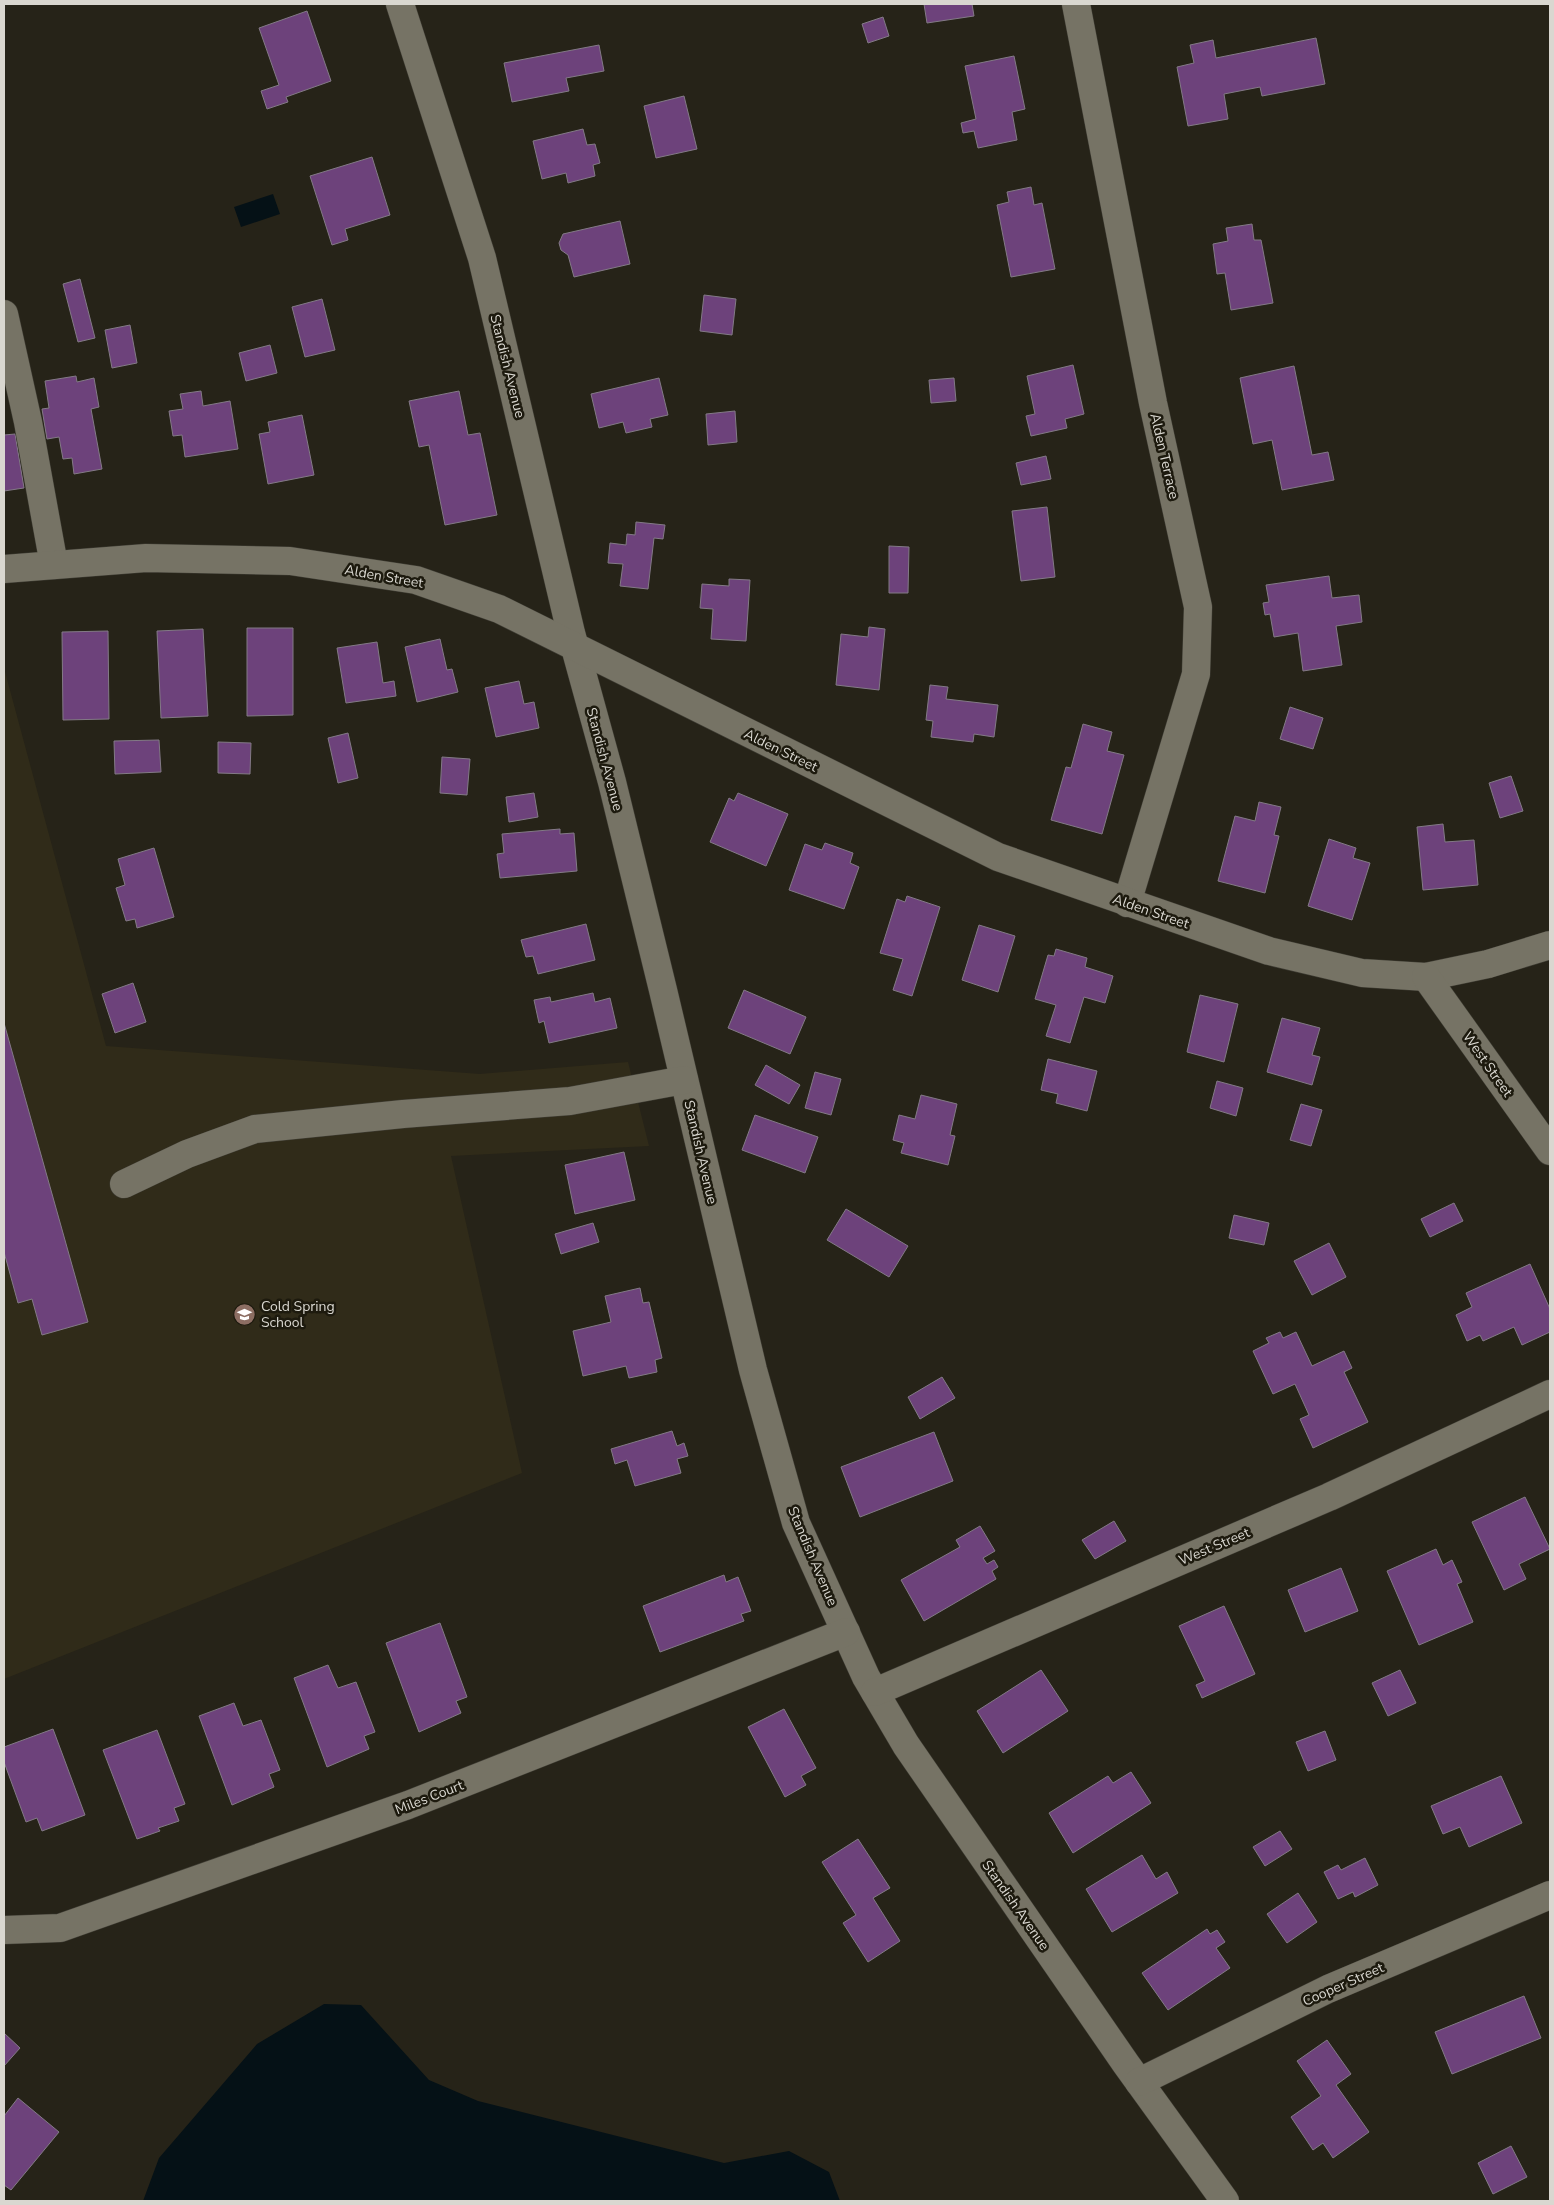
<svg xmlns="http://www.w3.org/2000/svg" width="1554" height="2205" viewBox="0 0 1554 2205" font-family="'Nunito Sans',sans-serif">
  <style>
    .built { fill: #302b19 }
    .water { fill: #051116 }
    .building { fill: #6d427b; stroke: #837a86 }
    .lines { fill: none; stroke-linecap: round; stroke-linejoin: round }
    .minor-casing { stroke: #3f3d34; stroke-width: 29 }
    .minor { stroke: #767365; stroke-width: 28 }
    .labels { text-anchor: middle; stroke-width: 5; stroke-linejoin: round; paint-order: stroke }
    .street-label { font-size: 14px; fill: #d9d7d0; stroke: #1d1a0e }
    .poi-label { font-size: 14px; fill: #d9d7d0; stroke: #1d1a0e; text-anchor: start }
  </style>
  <rect width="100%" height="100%" fill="#262318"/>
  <polygon class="built" points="4,668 106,1046 480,1074 628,1062 649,1146 451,1156 522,1473 4,1679"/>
  <g class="water">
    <polygon points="273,194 280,214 241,227 234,207"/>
    <polygon points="324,2004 361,2005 429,2080 478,2101 724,2163 789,2151 829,2172 840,2201 143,2201 159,2158 257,2044"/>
  </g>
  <g class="building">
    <polygon points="924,4 972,4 974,16 927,23"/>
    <polygon points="307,11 331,81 286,97 288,102 267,109 261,91 279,85 259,28"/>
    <polygon points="883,17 889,36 868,43 862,24"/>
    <polygon points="1316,38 1325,84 1262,96 1260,87 1224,94 1228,119 1188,126 1177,67 1194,63 1190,45 1213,40 1216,58"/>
    <polygon points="599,45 604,71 566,78 569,91 512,102 504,63"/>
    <polygon points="1014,56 1025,109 1012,112 1017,140 978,148 974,131 963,133 961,123 976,119 965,66"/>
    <polygon points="684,96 697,149 656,158 644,106"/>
    <polygon points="583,129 587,145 595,144 600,163 593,165 595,176 568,183 566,173 542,179 533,141"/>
    <polygon points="372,157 390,215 345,229 348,240 332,245 310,176"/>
    <polygon points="1031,187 1034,205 1042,203 1055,269 1011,277 997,205 1009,202 1007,192"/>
    <polygon points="620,221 630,264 574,277 568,255 561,250 559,243 563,234"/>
    <polygon points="1252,224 1254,240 1261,240 1273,303 1231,310 1225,273 1217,274 1213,244 1228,241 1226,228"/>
    <polygon points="80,279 95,338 78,342 63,284"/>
    <polygon points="704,295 736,299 732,335 700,331"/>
    <polygon points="322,299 335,350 305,357 292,307"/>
    <polygon points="130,325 137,363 112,368 105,330"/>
    <polygon points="270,345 277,373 246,381 239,353"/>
    <polygon points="1073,365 1084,414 1065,419 1067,428 1031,436 1026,416 1035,414 1027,376"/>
    <polygon points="1294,366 1312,455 1328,452 1334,480 1282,490 1272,440 1253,444 1240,378"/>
    <polygon points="76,376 77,382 94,378 99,407 91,409 102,469 74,474 72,458 63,459 59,437 47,439 42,409 49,408 45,381"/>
    <polygon points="659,378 668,415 650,419 652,427 626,433 623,422 599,428 591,394"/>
    <polygon points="954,378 956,401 931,403 929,380"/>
    <polygon points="201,391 203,406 230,401 238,449 185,457 182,435 173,436 169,411 183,409 180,394"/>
    <polygon points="459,391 468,435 480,433 497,515 445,525 429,445 419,447 409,401"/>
    <polygon points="735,411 737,442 708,445 706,414"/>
    <polygon points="302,415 314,475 268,484 259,434 270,432 268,422"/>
    <polygon points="15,434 24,488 4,491 4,435"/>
    <polygon points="1046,456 1051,479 1021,485 1016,463"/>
    <polygon points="1047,507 1055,577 1021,581 1012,511"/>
    <polygon points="636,522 665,525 663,539 654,538 648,589 620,586 623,564 608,563 610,543 626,545 627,534 635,535"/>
    <polygon points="889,546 909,547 908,593 889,593"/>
    <polygon points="1329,576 1332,598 1359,595 1362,622 1336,626 1342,665 1303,671 1298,633 1274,637 1270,614 1265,615 1263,603 1269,602 1266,585"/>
    <polygon points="729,579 750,580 746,641 711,639 713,609 700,608 702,584 729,586"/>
    <polygon points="869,627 885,629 879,690 836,685 841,634 868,637"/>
    <polygon points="247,628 293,628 293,715 247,716"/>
    <polygon points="203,629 208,716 161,718 157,631"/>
    <polygon points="108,631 109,719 63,720 62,632"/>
    <polygon points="440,639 447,670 452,669 458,692 417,702 405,647"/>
    <polygon points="377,642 383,683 394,681 396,696 346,703 337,648"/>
    <polygon points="519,681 524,704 534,702 539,728 496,737 485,688"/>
    <polygon points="930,685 948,687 946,699 998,705 994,737 974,734 973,742 931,737 933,721 926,720"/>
    <polygon points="1290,707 1323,718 1313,749 1280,739"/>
    <polygon points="1083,724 1112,732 1107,751 1124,755 1102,834 1051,820 1066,767 1071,768"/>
    <polygon points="348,733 358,778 338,783 328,738"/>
    <polygon points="159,740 161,772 115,774 114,741"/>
    <polygon points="218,742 251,743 250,774 218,773"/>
    <polygon points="442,757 470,759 467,795 440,793"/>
    <polygon points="1511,776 1523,811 1500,818 1489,783"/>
    <polygon points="534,793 538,817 509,822 506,797"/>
    <polygon points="738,793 788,814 766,866 710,842 729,798 734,801"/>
    <polygon points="1259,802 1281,807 1274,835 1279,836 1265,893 1218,881 1235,816 1255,821"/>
    <polygon points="1443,824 1445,842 1474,840 1478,885 1423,890 1417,827"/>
    <polygon points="560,829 560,834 574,833 577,871 500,878 497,854 504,853 502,834"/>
    <polygon points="1329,839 1356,848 1353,858 1370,863 1352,920 1308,906"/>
    <polygon points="825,843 853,853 850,863 859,867 844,909 789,890 805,844 822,850"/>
    <polygon points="154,848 174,917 137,928 135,919 126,921 116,888 125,885 118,859"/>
    <polygon points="907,896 940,907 912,996 893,990 903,959 880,953 897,899 905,902"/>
    <polygon points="586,924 595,960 538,974 533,956 526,957 521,940"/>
    <polygon points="979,925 1015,936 998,992 962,980"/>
    <polygon points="1056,949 1087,958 1085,967 1113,976 1105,1003 1084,997 1070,1043 1046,1036 1056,1005 1035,999 1048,955 1054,956"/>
    <polygon points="133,983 146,1022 115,1033 102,994"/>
    <polygon points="744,990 806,1017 790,1054 728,1028"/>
    <polygon points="593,993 595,1002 610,998 617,1028 549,1043 544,1021 539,1023 534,1000 550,997 551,1002"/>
    <polygon points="1200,995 1238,1004 1224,1062 1187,1052"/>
    <polygon points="1282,1018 1320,1028 1312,1055 1320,1057 1312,1085 1267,1072"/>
    <polygon points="4,1023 88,1322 42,1335 32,1299 18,1303 4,1252"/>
    <polygon points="1048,1059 1097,1071 1087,1111 1056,1103 1058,1094 1041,1090"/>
    <polygon points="766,1065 800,1085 789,1104 755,1085"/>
    <polygon points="815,1072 841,1079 831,1115 805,1108"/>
    <polygon points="1217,1081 1243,1088 1236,1116 1210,1108"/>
    <polygon points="921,1095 957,1104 950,1135 955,1136 948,1165 901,1153 904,1143 893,1140 899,1115 915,1119"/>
    <polygon points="1301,1104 1322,1110 1311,1146 1290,1140"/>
    <polygon points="755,1115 818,1137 805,1173 742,1150"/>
    <polygon points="624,1152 635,1200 575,1214 565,1165"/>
    <polygon points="1454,1203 1463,1221 1430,1237 1421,1219"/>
    <polygon points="846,1209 908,1246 889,1277 827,1240"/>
    <polygon points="1234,1215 1269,1223 1264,1245 1229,1238"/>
    <polygon points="593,1223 599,1242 561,1254 555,1234"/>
    <polygon points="1329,1243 1346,1277 1312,1295 1294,1261"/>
    <polygon points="1530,1264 1550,1309 1550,1332 1522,1345 1514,1327 1483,1341 1480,1335 1467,1341 1456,1315 1472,1307 1466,1293"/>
    <polygon points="640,1288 643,1303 649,1302 662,1358 655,1360 657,1372 629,1378 626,1366 583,1376 573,1331 611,1322 605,1296"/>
    <polygon points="1280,1332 1283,1338 1296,1332 1312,1366 1344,1351 1352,1368 1344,1372 1368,1422 1313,1448 1300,1419 1309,1415 1295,1384 1273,1394 1253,1351 1269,1343 1266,1338"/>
    <polygon points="942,1377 955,1398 920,1419 908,1397"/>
    <polygon points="672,1431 677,1446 684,1443 688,1456 677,1459 681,1473 635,1486 627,1460 615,1464 611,1449"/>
    <polygon points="934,1432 953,1481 860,1517 841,1467"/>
    <polygon points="1525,1497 1550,1549 1519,1564 1526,1579 1504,1590 1472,1522"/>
    <polygon points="1114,1521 1126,1541 1095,1559 1082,1540"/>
    <polygon points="980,1526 995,1551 983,1558 987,1564 994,1560 998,1567 992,1571 996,1579 924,1621 901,1580 960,1547 956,1540"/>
    <polygon points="1436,1549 1443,1565 1452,1560 1462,1582 1457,1584 1473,1622 1419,1645 1387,1571"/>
    <polygon points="1341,1568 1358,1611 1305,1632 1288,1590"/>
    <polygon points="724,1575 726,1582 738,1577 751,1611 741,1614 744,1621 660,1652 643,1606"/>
    <polygon points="1224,1606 1255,1674 1202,1698 1196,1685 1205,1681 1179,1626"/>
    <polygon points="440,1623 467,1697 456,1701 461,1713 419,1732 386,1643"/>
    <polygon points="328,1665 338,1688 356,1682 375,1732 364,1736 369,1749 327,1767 294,1678"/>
    <polygon points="1041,1670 1068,1711 1003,1753 977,1711"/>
    <polygon points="1400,1670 1416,1703 1388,1716 1372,1683"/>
    <polygon points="234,1703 243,1726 261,1720 280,1770 269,1774 274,1787 232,1805 199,1716"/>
    <polygon points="784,1709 816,1768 801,1776 806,1785 785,1797 748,1727"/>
    <polygon points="53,1729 85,1815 42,1831 37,1818 26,1822 4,1762 4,1747"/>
    <polygon points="157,1730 185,1804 174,1808 179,1821 158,1828 160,1831 137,1839 103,1750"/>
    <polygon points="1325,1731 1336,1760 1308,1771 1296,1742"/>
    <polygon points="1131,1772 1151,1803 1073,1853 1049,1813 1108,1776 1113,1783"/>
    <polygon points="1501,1776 1522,1823 1469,1847 1460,1827 1443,1834 1431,1806"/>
    <polygon points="1280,1831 1292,1849 1265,1866 1253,1847"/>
    <polygon points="858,1839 890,1888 873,1898 900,1941 868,1962 843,1923 856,1915 822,1862"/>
    <polygon points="1142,1855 1156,1879 1167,1872 1178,1893 1112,1932 1086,1889"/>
    <polygon points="1365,1858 1378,1885 1355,1897 1353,1892 1338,1899 1324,1872 1338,1865 1341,1870"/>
    <polygon points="1298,1893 1317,1922 1287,1943 1267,1914"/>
    <polygon points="1207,1929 1210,1934 1217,1930 1225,1942 1216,1948 1230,1968 1168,2010 1142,1973"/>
    <polygon points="1524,1996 1541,2038 1452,2074 1435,2032"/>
    <polygon points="4,2033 20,2048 4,2066"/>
    <polygon points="1327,2040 1351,2074 1336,2085 1369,2132 1333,2158 1323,2143 1313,2150 1291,2117 1321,2096 1297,2061"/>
    <polygon points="18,2098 59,2132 11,2190 4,2185 4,2116"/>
    <polygon points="1511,2146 1527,2177 1493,2194 1478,2163"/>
  </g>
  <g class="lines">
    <defs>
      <g id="minor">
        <polyline points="400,4 482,258 571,633 612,782 663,990 753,1370 796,1523 866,1677 906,1745 1126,2064 1225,2201"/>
        <polyline points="1076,4 1153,403 1198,607 1196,674 1127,903"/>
        <polyline points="4,314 28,422 54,565"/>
        <polyline points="4,569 146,558 290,561 416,580 499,609 998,857 1269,951 1362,973 1426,977 1488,964 1550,945"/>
        <polyline points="1426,977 1550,1151"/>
        <polyline points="124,1184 187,1154 255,1129 403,1114 570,1101 684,1080"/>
        <polyline points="875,1692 1329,1497 1550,1394"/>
        <polyline points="4,1930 60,1928 408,1805 846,1632"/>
        <polyline points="1139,2082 1328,1989 1550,1895"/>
      </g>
    </defs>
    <use href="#minor" class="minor-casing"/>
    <use href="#minor" class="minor"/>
  </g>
  <defs>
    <symbol id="school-disc" viewBox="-11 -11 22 22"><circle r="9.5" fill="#8d6e63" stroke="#1d1a0e"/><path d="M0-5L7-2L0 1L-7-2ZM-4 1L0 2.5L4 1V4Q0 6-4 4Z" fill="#fff"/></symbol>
  </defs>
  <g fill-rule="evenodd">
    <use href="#school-disc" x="232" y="1302" width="25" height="25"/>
  </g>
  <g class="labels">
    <g class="street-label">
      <text transform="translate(508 366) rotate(76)" y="5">Standish Avenue</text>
      <text transform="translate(1165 456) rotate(77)" y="5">Alden Terrace</text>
      <text transform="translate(384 576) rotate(10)" y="5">Alden Street</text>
      <text transform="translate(781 750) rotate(26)" y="5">Alden Street</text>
      <text transform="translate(605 759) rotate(75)" y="5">Standish Avenue</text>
      <text transform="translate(1151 911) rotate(19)" y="5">Alden Street</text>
      <text transform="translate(1488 1064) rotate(55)" y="5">West Street</text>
      <text transform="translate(701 1152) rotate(77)" y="5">Standish Avenue</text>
      <text transform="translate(1214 1546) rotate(-23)" y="5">West Street</text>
      <text transform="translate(813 1556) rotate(67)" y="5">Standish Avenue</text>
      <text transform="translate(429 1797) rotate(-21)" y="5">Miles Court</text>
      <text transform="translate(1016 1905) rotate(55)" y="5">Standish Avenue</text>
      <text transform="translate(1343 1984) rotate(-24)" y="5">Cooper Street</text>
    </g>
    <g class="poi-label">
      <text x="261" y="1311">Cold Spring<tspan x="261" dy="16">School</tspan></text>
    </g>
  </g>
  <rect width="1554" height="2205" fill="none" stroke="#d9d7d0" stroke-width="10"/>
</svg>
